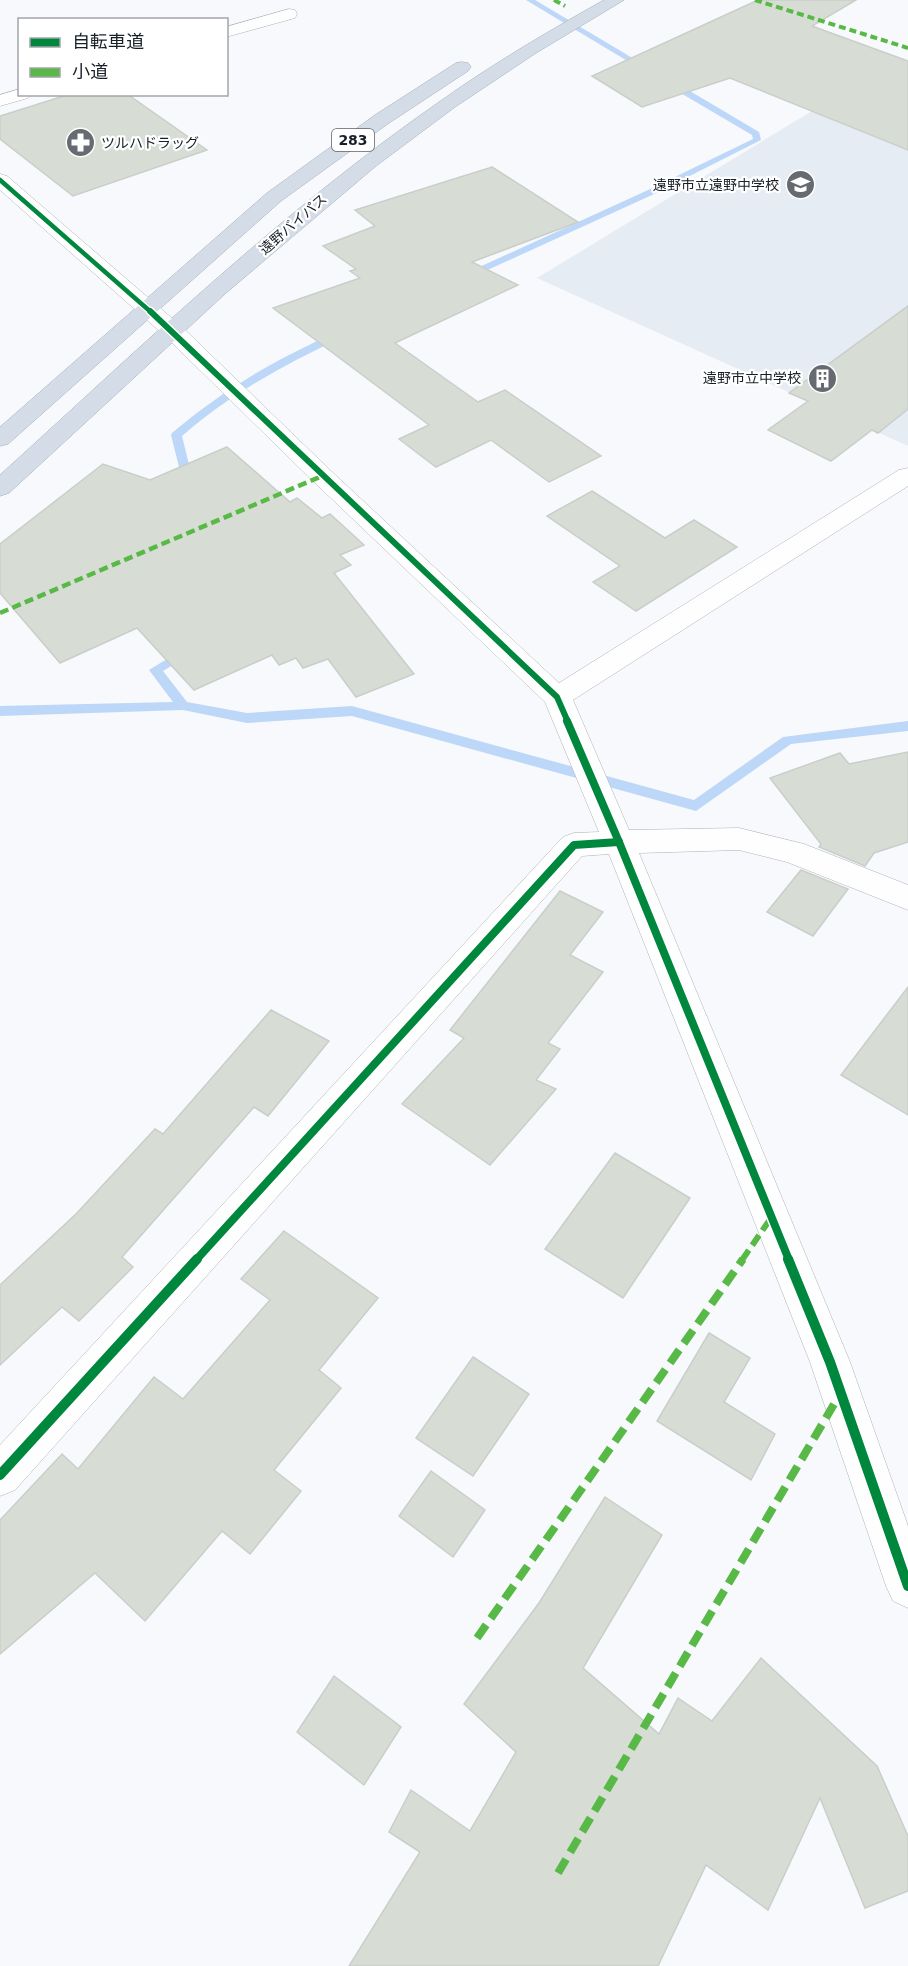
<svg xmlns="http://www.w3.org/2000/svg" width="908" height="1966" viewBox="0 0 908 1966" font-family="'DejaVu Sans','Noto Sans JP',sans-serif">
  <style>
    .built { fill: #e6ecf4 }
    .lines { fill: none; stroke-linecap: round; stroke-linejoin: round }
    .stream { fill: #bdd7f8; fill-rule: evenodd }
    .building { fill: #d7ddd4; stroke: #caceca; stroke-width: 1.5 }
    .minor-casing { stroke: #adb2b7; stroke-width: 1 }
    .highway-casing { stroke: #a4aeba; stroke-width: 1 }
    .minor { fill: #fefeff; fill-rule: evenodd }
    .highway { fill: #d4dce7; fill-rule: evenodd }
    .quiet-far3 { stroke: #58b947; stroke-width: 4; stroke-dasharray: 7 4; stroke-linecap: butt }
    .quiet-far2 { stroke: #58b947; stroke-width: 4.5; stroke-dasharray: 9 4.5; stroke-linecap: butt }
    .quiet-far1 { stroke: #58b947; stroke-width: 6; stroke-dasharray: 12 6; stroke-linecap: butt }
    .quiet { stroke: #58b947; stroke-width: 8; stroke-dasharray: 16 8; stroke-linecap: butt }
    .cycleway-far3-casing { stroke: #fff; stroke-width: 7 }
    .cycleway-far2-casing { stroke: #fff; stroke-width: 9 }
    .cycleway-far1-casing { stroke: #fff; stroke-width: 11 }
    .cycleway-casing { stroke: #fff; stroke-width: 14 }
    .cycleway-far3 { stroke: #00873e; stroke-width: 4.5 }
    .cycleway-far2 { stroke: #00873e; stroke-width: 6 }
    .cycleway-far1 { stroke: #00873e; stroke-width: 8 }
    .cycleway { stroke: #00873e; stroke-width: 10 }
    .labels { text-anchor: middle; stroke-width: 4.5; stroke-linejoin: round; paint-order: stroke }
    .shield { fill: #fff; stroke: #5d6268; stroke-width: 1.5 }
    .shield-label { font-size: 14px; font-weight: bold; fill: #181f27 }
    .far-poi-label { font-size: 14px; fill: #181f27; stroke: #fff; text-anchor: end }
    .far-street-label { font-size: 14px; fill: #181f27; stroke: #fff }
  </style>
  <rect width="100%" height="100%" fill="#f7f9fc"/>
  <polygon class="built" points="868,77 908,91 908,446 537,278"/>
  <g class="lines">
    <g class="stream">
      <polygon points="526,0 535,0 651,69 644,71"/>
      <polygon points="667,81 673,81 759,132 761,140 652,195 470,278 464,278 464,274 646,191 753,139 752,135 667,85"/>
      <path d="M339,332l5,3 -1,2c-58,27 -113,57 -161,99l12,49 -2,2h-8l-13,-52 1,-2c40,-34 82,-61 129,-84 12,-6 25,-13 38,-17z"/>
      <polygon points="185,648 191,652 189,655 163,671 187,702 247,713 352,706 694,800 783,737 908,721 908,731 791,744 696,811 352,716 247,723 183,710 0,716 0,706 173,702 149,670"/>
    </g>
  </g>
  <g class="building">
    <polygon points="758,0 856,0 812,26 908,61 908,150 730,78 642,107 592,76"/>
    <polygon points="70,94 127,94 207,150 73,196 0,139 0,116"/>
    <polygon points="492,167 578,222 472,262 518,285 395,343 478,402 505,390 601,456 549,482 491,440 436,467 399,439 429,425 273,308 360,278 350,271 356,269 323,246 375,226 355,210"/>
    <polygon points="908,306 908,409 878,433 872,430 831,461 768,430 808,401 789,393"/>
    <polygon points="227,447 290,502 297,498 322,518 330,514 364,545 340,555 351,565 334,573 414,674 356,697 328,659 303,668 296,658 279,665 272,655 194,690 137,628 60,663 0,593 0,544 103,464 150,480"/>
    <polygon points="592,491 665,538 694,520 737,547 636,611 593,582 620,566 547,516"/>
    <polygon points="908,752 908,842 874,853 865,866 819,847 821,844 770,778 840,753 849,764"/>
    <polygon points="801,870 848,889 813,936 767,912"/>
    <polygon points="560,891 603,912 570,955 603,972 548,1043 560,1049 536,1080 556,1089 490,1165 402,1104 464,1038 450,1030"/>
    <polygon points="908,987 908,1115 841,1075"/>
    <polygon points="271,1010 329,1041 268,1116 254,1107 122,1257 133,1267 79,1321 62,1307 0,1365 0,1285 76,1214 155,1129 163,1134"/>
    <polygon points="615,1153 690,1198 623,1298 545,1249"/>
    <polygon points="284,1231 378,1298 319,1370 341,1388 274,1470 301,1491 250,1554 222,1531 145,1621 95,1573 0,1654 0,1520 62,1454 78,1469 154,1377 183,1399 270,1300 241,1279"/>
    <polygon points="709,1333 750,1358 724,1402 775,1434 751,1480 657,1421"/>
    <polygon points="473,1357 529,1394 473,1476 416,1438"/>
    <polygon points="431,1471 485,1510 453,1557 399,1516"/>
    <polygon points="605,1497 662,1535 583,1668 659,1734 678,1698 712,1721 761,1658 877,1766 908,1836 908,1891 865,1908 820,1798 768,1910 706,1865 658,1966 349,1966 420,1852 389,1832 411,1790 470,1831 516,1752 464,1704 539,1603"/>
    <polygon points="334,1676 401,1727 364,1785 297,1732"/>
  </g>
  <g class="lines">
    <defs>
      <g id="minor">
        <polygon points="289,9 295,10 297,14 295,18 226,37 226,27"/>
        <polygon points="20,89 20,94 31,94 28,98 0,106 0,95"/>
        <polygon points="0,174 7,176 181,326 331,471 559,683 899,470 908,468 908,486 573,700 629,830 739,828 804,844 908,885 908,910 787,862 739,850 639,853 850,1362 908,1526 908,1608 893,1601 886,1586 810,1362 609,854 582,856 15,1490 0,1496 0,1445 563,837 574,833 599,832 545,702 313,481 165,336 0,190"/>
      </g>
      <g id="highway">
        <path d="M604,0h20l-88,53 -81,54 -79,59 -150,127 -217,200 -9,3v-21c143,-130 283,-265 442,-375 52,-37 107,-69 162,-100z"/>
        <polygon points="462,62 468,63 471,67 468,71 389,123 281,201 8,444 0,446 0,427 267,193 375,115 456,63"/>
      </g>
    </defs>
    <use href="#minor" class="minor-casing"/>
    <use href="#highway" class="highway-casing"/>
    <use href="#minor" class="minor"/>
    <use href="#highway" class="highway"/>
    <g class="quiet-far3">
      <polyline points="554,0 565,6"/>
      <polyline points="755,0 908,48"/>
    </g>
    <polyline class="quiet-far2" points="0,613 322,476"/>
    <polyline class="quiet-far1" points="742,1260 771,1218"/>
    <g class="quiet">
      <polyline points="477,1638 743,1259"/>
      <polyline points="558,1873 840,1394"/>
    </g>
    <defs>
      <polyline id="cycleway-far3" points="0,180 152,313"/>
      <polyline id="cycleway-far2" points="150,311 557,697 568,722"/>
      <g id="cycleway-far1">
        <polyline points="567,721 619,842 789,1260"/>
        <polyline points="196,1260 574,845 619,842"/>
      </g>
      <g id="cycleway">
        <polyline points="788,1259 830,1362 908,1586"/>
        <polyline points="0,1475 197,1259"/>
      </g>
    </defs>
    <use href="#cycleway-far3" class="cycleway-far3-casing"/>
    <use href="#cycleway-far2" class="cycleway-far2-casing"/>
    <use href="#cycleway-far1" class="cycleway-far1-casing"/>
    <use href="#cycleway" class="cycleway-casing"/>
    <use href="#cycleway-far3" class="cycleway-far3"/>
    <use href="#cycleway-far2" class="cycleway-far2"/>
    <use href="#cycleway-far1" class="cycleway-far1"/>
    <use href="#cycleway" class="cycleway"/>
  </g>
  <defs>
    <symbol id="pharmacy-disc" viewBox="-11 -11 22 22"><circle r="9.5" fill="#666b72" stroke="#fff"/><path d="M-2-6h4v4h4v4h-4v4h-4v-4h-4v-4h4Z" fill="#fff"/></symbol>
    <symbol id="school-disc" viewBox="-11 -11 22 22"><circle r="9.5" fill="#666b72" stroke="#fff"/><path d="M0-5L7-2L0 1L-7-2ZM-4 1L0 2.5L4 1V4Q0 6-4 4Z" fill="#fff"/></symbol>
    <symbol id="building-disc" viewBox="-11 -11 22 22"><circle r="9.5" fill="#666b72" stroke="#fff"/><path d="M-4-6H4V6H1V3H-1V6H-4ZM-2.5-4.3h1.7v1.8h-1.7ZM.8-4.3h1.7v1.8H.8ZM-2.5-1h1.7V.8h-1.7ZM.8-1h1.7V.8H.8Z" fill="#fff"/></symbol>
  </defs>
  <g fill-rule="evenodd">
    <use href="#pharmacy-disc" x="64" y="126" width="33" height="33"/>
    <use href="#school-disc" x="784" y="168" width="33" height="33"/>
    <use href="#building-disc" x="806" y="362" width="33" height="33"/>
  </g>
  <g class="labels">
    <rect class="shield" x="332" y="129" width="42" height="22" rx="4.5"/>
    <g class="shield-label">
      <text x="353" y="145">283</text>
    </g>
    <g class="far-poi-label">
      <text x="101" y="148" text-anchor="start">ツルハドラッグ</text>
      <text x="779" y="190">遠野市立遠野中学校</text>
      <text x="801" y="383">遠野市立中学校</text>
    </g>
    <g class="far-street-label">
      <text transform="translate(293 224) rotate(-41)" y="5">遠野バイパス</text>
    </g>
  </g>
  <rect x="18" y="18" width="210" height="78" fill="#ffffff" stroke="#a3a5a9" stroke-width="1.5"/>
  <rect x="30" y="38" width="30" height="9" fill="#00873e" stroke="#a3a5a9" stroke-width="1.5"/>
  <text x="72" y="48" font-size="18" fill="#181f27">自転車道</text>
  <rect x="30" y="68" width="30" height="9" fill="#58b947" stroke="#a3a5a9" stroke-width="1.5"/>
  <text x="72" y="78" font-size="18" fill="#181f27">小道</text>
</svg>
